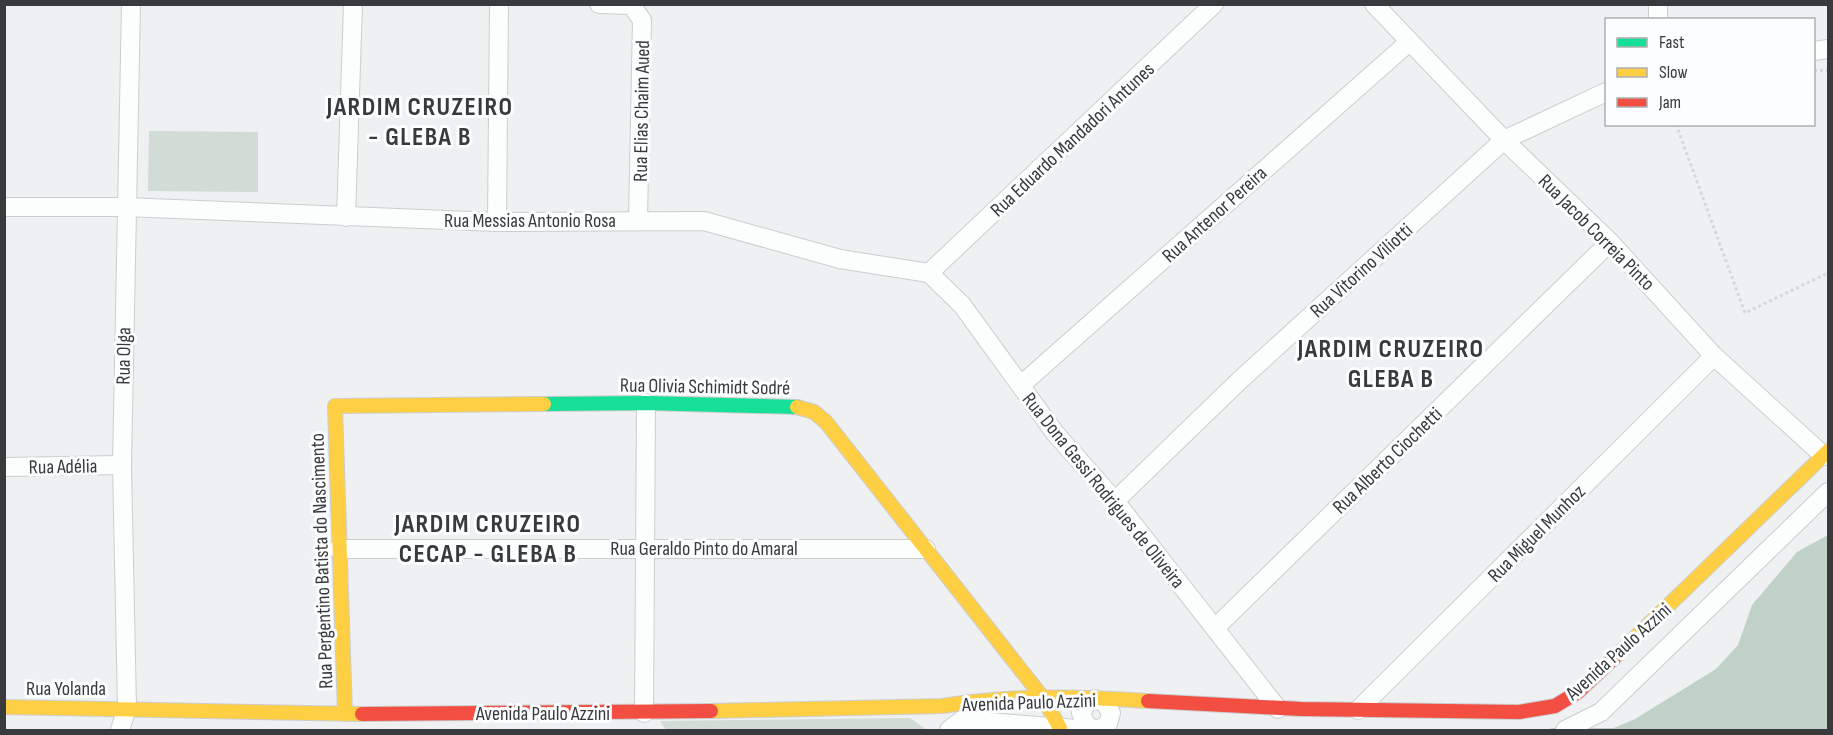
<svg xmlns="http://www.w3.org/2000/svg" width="1833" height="735" viewBox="0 0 1833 735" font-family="'Sofia Sans Condensed',sans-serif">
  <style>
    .green { fill: #d0dcd5 }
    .forest { fill: #c0d1c7 }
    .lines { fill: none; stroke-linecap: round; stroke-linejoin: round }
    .street-casing { stroke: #cccdce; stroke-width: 20 }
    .fast-casing { stroke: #cccdce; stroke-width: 16 }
    .slow-casing { stroke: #cccdce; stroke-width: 16 }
    .jam-casing { stroke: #cccdce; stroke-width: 16 }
    .path { stroke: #d6d7d8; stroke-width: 3; stroke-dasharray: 3 3; stroke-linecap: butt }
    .street { stroke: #fcfdfd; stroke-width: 18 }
    .fast { stroke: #16e098; stroke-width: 14 }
    .slow { stroke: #ffcf43; stroke-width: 14 }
    .jam { stroke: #f24e42; stroke-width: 14 }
    .labels { text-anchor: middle; stroke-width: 6; stroke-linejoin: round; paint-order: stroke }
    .street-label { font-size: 20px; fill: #393a3b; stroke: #fbfdff }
    .district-label { font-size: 26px; font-weight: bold; letter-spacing: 1.5px; fill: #393a3b; stroke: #fbfdff }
  </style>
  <rect width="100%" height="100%" fill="#eef0f2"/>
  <g class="green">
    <polygon points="149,131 258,132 258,192 148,191"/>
    <polygon points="910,718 927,730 666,730 660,721"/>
  </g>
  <polygon class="forest" points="1828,535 1828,730 1546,730 1552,728 1614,728 1635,719 1716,669 1738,645 1752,605 1797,552"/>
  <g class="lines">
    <defs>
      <g id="street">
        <polyline points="599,4 631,5 642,20 638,220"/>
        <polyline points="1374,4 1504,140 1610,242 1714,356 1824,456"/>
        <polyline points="1658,4 1658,20"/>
        <polyline points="1814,51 1828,49"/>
        <polyline points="4,207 125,207 497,222 704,221 840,259 929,273"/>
        <polyline points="346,217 353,4"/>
        <polyline points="497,222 499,4"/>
        <polyline points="929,273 962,305 1055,433 1115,501 1278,709"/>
        <polyline points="929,273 1214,4"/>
        <polyline points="1021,385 1408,43"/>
        <polyline points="4,467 122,465"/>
        <polyline points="1115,501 1239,381 1504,140 1606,92"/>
        <polyline points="338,549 926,549"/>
        <polyline points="1215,628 1610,242"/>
        <polyline points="1358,710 1714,356"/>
        <polyline points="644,713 646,403"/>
        <polyline points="120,730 127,708 122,465 131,4"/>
        <polyline points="949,730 962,720 1091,730"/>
        <polyline points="1096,730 1086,725 1081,713 1088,702 1095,699 1105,703 1111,713 1108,724 1098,730"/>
        <polyline points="1565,730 1601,712 1828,492"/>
      </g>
      <polyline id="fast" points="544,404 646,403 797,407"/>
      <g id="slow">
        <polyline points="797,407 814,412 826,422 1043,698 1060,728"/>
        <polyline points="1614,658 1828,451"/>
        <polyline points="4,707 362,714"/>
        <path d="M711,711l231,-5c69,-11 136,-10 206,-5"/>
        <polyline points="345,714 335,406 544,404"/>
      </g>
      <g id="jam">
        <polyline points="1148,701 1301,709 1519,712 1555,706 1578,692 1614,658"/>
        <polyline points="362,714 711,711"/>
      </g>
    </defs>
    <use href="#street" class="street-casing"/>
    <use href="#fast" class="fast-casing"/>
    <use href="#slow" class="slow-casing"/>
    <use href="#jam" class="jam-casing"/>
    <g class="path">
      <polyline points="1814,71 1828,70"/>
      <polyline points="1676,124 1745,313 1828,273"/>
    </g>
    <use href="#street" class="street"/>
    <use href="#fast" class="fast"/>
    <use href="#slow" class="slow"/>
    <use href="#jam" class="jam"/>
  </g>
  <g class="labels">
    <g class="street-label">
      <text transform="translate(641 111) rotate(-89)" y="7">Rua Elias Chaim Aued</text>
      <text transform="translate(1072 139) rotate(-43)" y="7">Rua Eduardo Mandadori Antunes</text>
      <text transform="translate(1214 214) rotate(-42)" y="7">Rua Antenor Pereira</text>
      <text x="530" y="227">Rua Messias Antonio Rosa</text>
      <text transform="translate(1597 232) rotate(45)" y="7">Rua Jacob Correia Pinto</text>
      <text transform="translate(1361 270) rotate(-42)" y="7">Rua Vitorino Viliotti</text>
      <text transform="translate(123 356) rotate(-89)" y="7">Rua Olga</text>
      <text transform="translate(705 386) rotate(1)" y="7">Rua Olivia Schimidt Sodré</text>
      <text transform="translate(1387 460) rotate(-44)" y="7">Rua Alberto Ciochetti</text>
      <text transform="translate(63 466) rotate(-1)" y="7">Rua Adélia</text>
      <text transform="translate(1104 490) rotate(51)" y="7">Rua Dona Gessi Rodrigues de Oliveira</text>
      <text transform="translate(1536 533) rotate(-45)" y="7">Rua Miguel Munhoz</text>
      <text x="704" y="555">Rua Geraldo Pinto do Amaral</text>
      <text transform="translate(321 561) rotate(-92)" y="7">Rua Pergentino Batista do Nascimento</text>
      <text transform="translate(1618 651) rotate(-42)" y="7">Avenida Paulo Azzini</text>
      <text x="66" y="695">Rua Yolanda</text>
      <text transform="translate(1029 702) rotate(-2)" y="7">Avenida Paulo Azzini</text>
      <text x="543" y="720">Avenida Paulo Azzini</text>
    </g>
    <g class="district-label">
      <text x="420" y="115">JARDIM CRUZEIRO<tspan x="420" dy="30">- GLEBA B</tspan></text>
      <text x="1391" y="357">JARDIM CRUZEIRO<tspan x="1391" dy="30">GLEBA B</tspan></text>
      <text x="488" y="532">JARDIM CRUZEIRO<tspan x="488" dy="30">CECAP - GLEBA B</tspan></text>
    </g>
  </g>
  <rect width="1833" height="735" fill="none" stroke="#393a3b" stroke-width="12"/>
  <rect x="1605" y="18" width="210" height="108" fill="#fbfdff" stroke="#adafb1" stroke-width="1.5"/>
  <rect x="1617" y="38" width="30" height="9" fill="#16e098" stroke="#adafb1" stroke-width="1.5"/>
  <text x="1659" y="48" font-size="18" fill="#393a3b">Fast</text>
  <rect x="1617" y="68" width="30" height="9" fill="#ffcf43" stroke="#adafb1" stroke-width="1.5"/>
  <text x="1659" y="78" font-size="18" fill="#393a3b">Slow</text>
  <rect x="1617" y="98" width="30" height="9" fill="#f24e42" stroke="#adafb1" stroke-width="1.5"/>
  <text x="1659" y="108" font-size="18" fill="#393a3b">Jam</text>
</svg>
